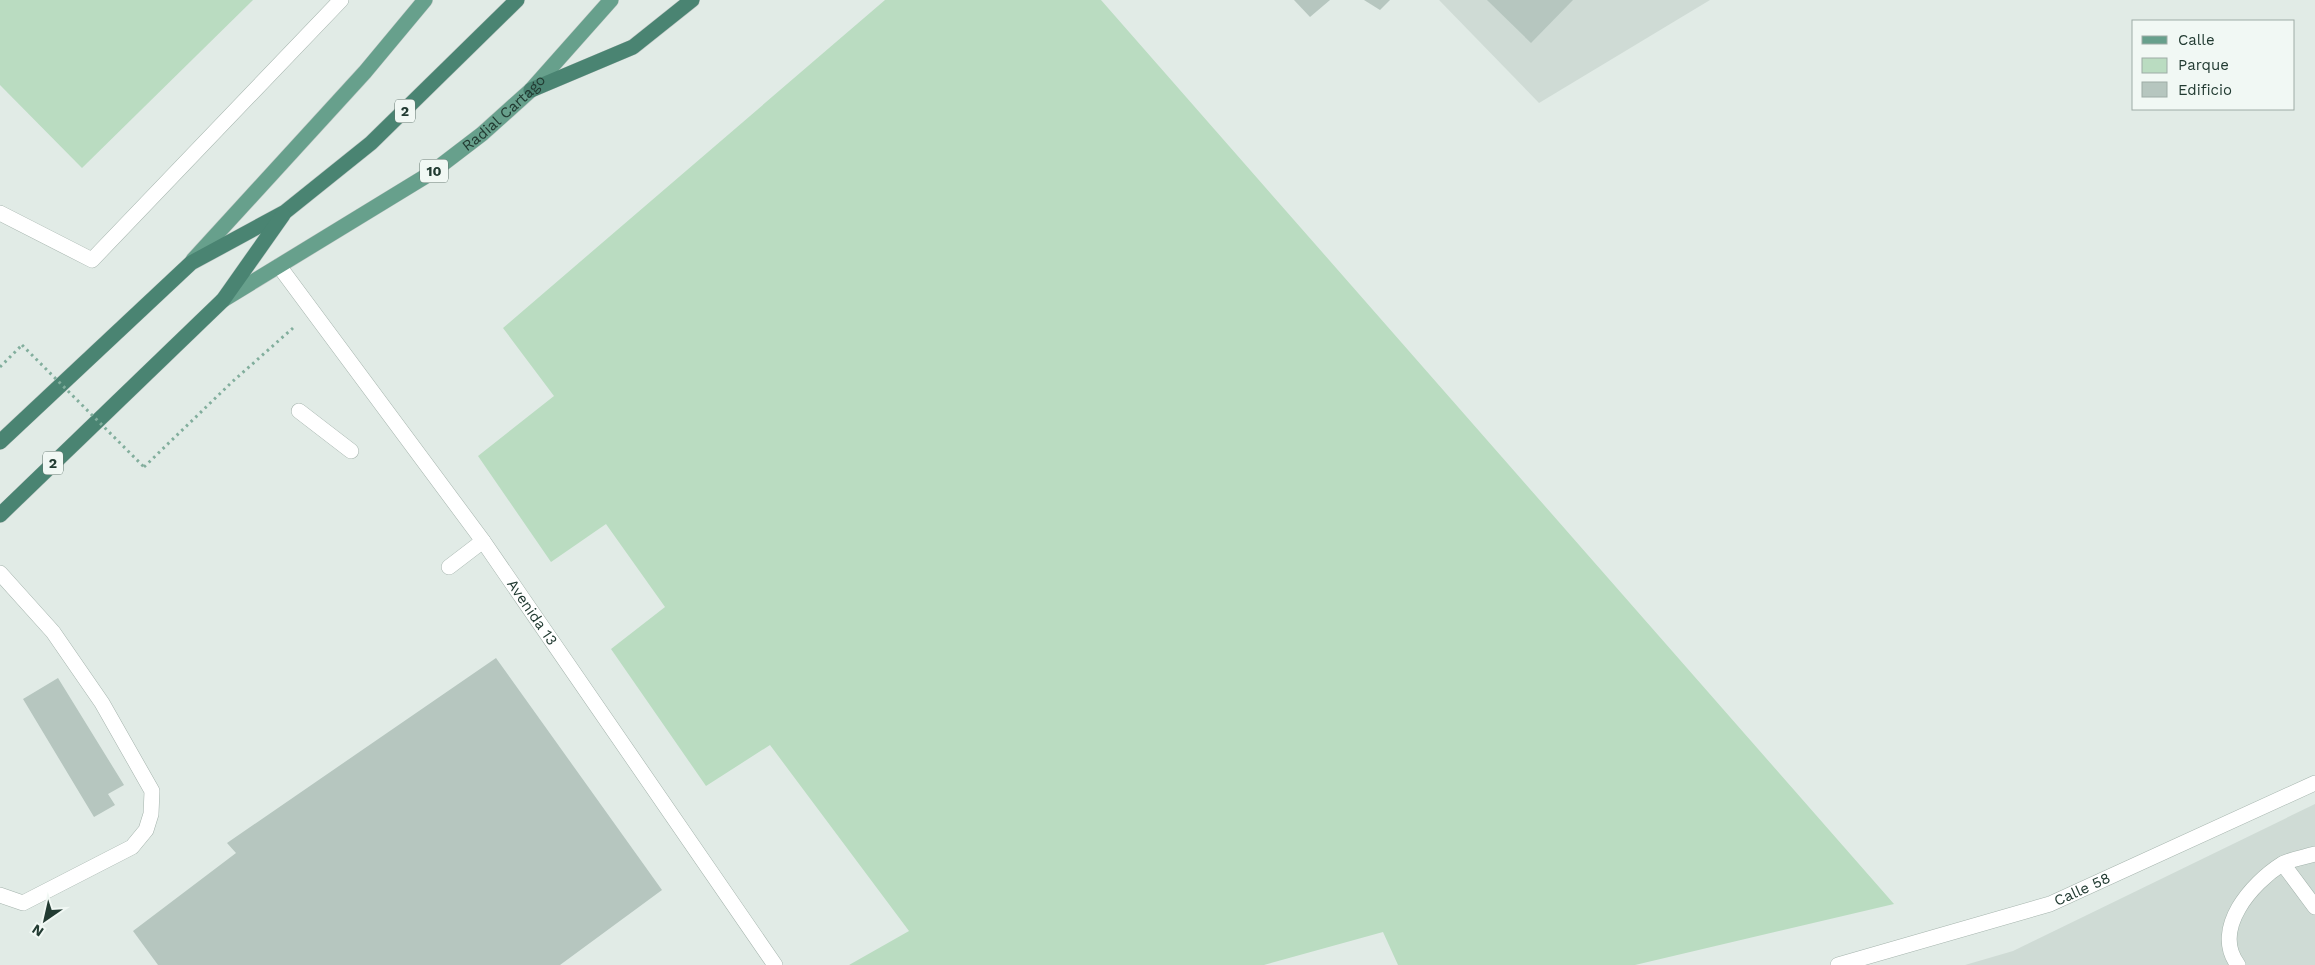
<svg xmlns="http://www.w3.org/2000/svg" width="2315" height="965" viewBox="0 0 2315 965" font-family="'Work Sans',sans-serif">
  <style>
    .built { fill: #cfdbd5 }
    .green { fill: #badcc1 }
    .building { fill: #b6c6bf }
    .lines { fill: none; stroke-linecap: round; stroke-linejoin: round }
    .service-casing { stroke: #a4b3ac; stroke-width: 16 }
    .minor-casing { stroke: #a4b3ac; stroke-width: 16 }
    .primary-casing { stroke: #c1c8c6; stroke-width: 16 }
    .trunk-casing { stroke: #c1c8c6; stroke-width: 16 }
    .path { stroke: #82ae9d; stroke-width: 3; stroke-dasharray: 2.5 4; stroke-linecap: butt }
    .service { stroke: #fff; stroke-width: 15 }
    .minor { stroke: #fff; stroke-width: 15 }
    .primary { stroke: #67a08c; stroke-width: 15 }
    .trunk { stroke: #4a8472; stroke-width: 15 }
    .path-bridge { stroke: #82ae9d; stroke-width: 3; stroke-dasharray: 2.5 4; stroke-linecap: butt }
    .labels { text-anchor: middle; stroke-width: 4; stroke-linejoin: round; paint-order: stroke }
    .shield { fill: #f1f8f4; stroke: #60746c; stroke-width: 1 }
    .shield-label { font-size: 14px; font-weight: bold; fill: #223b32 }
    .street-label { font-size: 15px; fill: #223b32; stroke: #f1f8f4 }
  </style>
  <rect width="100%" height="100%" fill="#e1ebe6"/>
  <g class="built">
    <polygon points="1439,0 1710,0 1539,103"/>
    <polygon points="2315,804 2315,965 1965,965 2013,951"/>
  </g>
  <g class="green">
    <polygon points="0,0 253,0 82,168 0,85"/>
    <polygon points="885,0 1101,0 1894,904 1635,965 1398,965 1383,932 1264,965 849,965 909,931 770,745 706,786 611,649 665,607 606,524 551,562 478,456 554,396 503,328"/>
  </g>
  <g class="building">
    <polygon points="1294,0 1330,0 1310,17"/>
    <polygon points="1364,0 1390,0 1380,10"/>
    <polygon points="1487,0 1573,0 1531,43"/>
    <polygon points="496,658 662,890 560,965 158,965 133,931 236,853 227,843"/>
    <polygon points="58,678 124,785 108,794 115,805 94,817 23,699"/>
  </g>
  <g class="lines">
    <defs>
      <g id="service">
        <polyline points="299,411 351,451"/>
        <polyline points="449,567 483,541"/>
        <polyline points="0,573 53,632 102,703 152,791 151,814 146,830 132,847 23,903 0,895"/>
        <polyline points="2283,864 2315,907"/>
        <path d="M2238,965c-27,-36 14,-82 44,-101 9,-5 23,-7 33,-10"/>
      </g>
      <g id="minor">
        <polyline points="0,213 92,260 341,0"/>
        <path id="s1" d="M279,266l204,275 292,424"/>
        <path id="s2" d="M1838,965l212,-61 265,-121"/>
      </g>
      <g id="primary">
        <polyline points="193,260 365,72 425,0"/>
        <path id="s3" d="M223,300l208,-127 51,-39 49,-44 80,-90"/>
      </g>
      <g id="trunk">
        <polyline points="531,90 633,47 692,0"/>
        <polyline points="0,442 191,263 285,212 371,143 517,0"/>
        <polyline points="0,515 223,300 283,215"/>
      </g>
    </defs>
    <use href="#service" class="service-casing"/>
    <use href="#minor" class="minor-casing"/>
    <use href="#primary" class="primary-casing"/>
    <use href="#trunk" class="trunk-casing"/>
    <g class="path">
      <polyline points="0,367 22,345"/>
      <polyline points="144,467 232,382 293,328"/>
    </g>
    <use href="#service" class="service"/>
    <use href="#minor" class="minor"/>
    <use href="#primary" class="primary"/>
    <use href="#trunk" class="trunk"/>
    <polyline class="path-bridge" points="22,345 144,467"/>
  </g>
  <g class="labels">
    <g class="shield">
      <rect x="395" y="99.5" width="20" height="23" rx="4"/>
      <rect x="420" y="159.5" width="28" height="23" rx="4"/>
      <rect x="43" y="451.5" width="20" height="23" rx="4"/>
    </g>
    <g class="shield-label">
      <text x="405" y="116">2</text>
      <text x="434" y="176">10</text>
      <text x="53" y="468">2</text>
    </g>
    <g class="street-label">
      <text dy="5" stroke="none"><textPath href="#s3" startOffset="338">Radial Cartago</textPath></text>
      <text dy="5" stroke="none"><textPath href="#s1" startOffset="429">Avenida 13</textPath></text>
      <text dy="5" stroke="none"><textPath href="#s2" startOffset="256">Calle 58</textPath></text>
    </g>
  </g>
  <rect x="2132" y="20" width="162" height="90" fill="#f1f8f4" stroke="#9eaca6"/>
  <rect x="2142" y="36" width="25" height="8" fill="#67a08c" stroke="#9eaca6"/>
  <text x="2178" y="45" font-size="15" fill="#223b32">Calle</text>
  <rect x="2142" y="58" width="25" height="15" fill="#badcc1" stroke="#9eaca6"/>
  <text x="2178" y="70" font-size="15" fill="#223b32">Parque</text>
  <rect x="2142" y="82" width="25" height="15" fill="#b6c6bf" stroke="#9eaca6"/>
  <text x="2178" y="95" font-size="15" fill="#223b32">Edificio</text>
  <g transform="translate(45 920) rotate(214)" stroke="#f1f8f4" stroke-width="4" paint-order="stroke">
  <path d="M0-4L9 19L0 12L-9 19Z" fill="#223b32"/>
  <text y="-8" font-size="14" font-weight="bold" text-anchor="middle" fill="#223b32">N</text>
  </g>
</svg>
